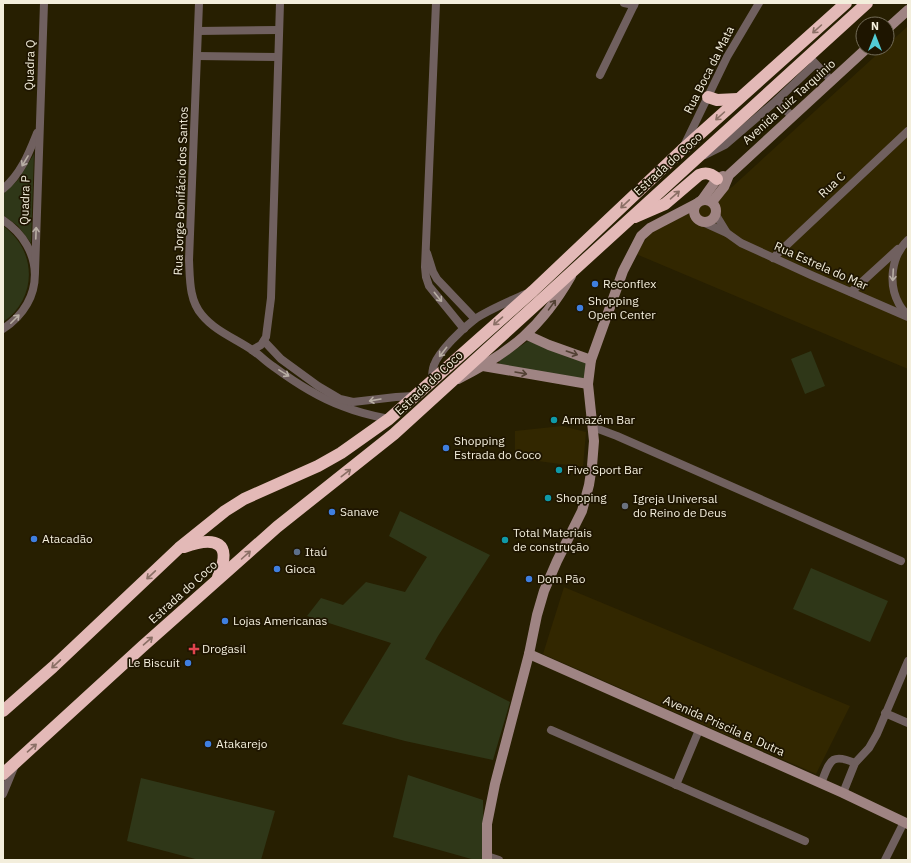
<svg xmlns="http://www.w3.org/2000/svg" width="911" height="863" viewBox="0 0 911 863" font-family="'IBM Plex Sans',sans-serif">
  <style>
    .built { fill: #322700 }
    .green { fill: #2f3718 }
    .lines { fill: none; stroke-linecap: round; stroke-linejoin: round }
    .street { stroke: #70605f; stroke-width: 8 }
    .secondary { stroke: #9f8483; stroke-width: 10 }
    .highway { stroke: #e3b9b7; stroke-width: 12 }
    .oneway { stroke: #8a6f65 }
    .oneway2 { stroke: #b8aea4 }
    .oneway3 { stroke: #524134 }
    .shop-dot { fill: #3f7fe0; stroke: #1e1500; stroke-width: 1.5 }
    .culture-dot { fill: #0f9aa8; stroke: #1e1500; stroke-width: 1.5 }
    .worship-dot { fill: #6b7280; stroke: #1e1500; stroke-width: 1.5 }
    .service-dot { fill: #5c6f8a; stroke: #1e1500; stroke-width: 1.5 }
    .health-dot { fill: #e0444e; stroke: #1e1500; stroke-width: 1.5 }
    .labels { text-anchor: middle; stroke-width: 3.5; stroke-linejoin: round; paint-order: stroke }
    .street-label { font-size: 12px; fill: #f3eedc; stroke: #1e1500 }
    .poi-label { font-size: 12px; fill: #f3eedc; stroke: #1e1500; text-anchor: start }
  </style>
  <rect width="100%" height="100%" fill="#271f01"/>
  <g class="built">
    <polygon points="908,26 908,369 636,254 652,230 732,187 884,48 887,48 887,45"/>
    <polygon points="562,426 586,432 583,467 515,458 515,431"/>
    <polygon points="564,587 850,706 816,774 543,654"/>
  </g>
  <g class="green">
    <polygon points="34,154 31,243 18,226 3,215 3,194 18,180"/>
    <path d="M3,226c34,24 35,72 0,96z"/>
    <polygon points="528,341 588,362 585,381 500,366 499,361"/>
    <polygon points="811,351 825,386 805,394 791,359"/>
    <polygon points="400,511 490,555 438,636 425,659 510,702 493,760 405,741 342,724 391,643 307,616 321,598 343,605 366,582 405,592 427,557 389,536"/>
    <polygon points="811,568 888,601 870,642 793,609"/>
    <polygon points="408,775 483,800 484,860 475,860 393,837"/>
    <polygon points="141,778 275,811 261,860 199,860 127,841"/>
  </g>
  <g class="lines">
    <g class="street">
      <path d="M199,3l-10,257c1,19 0,40 13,55 13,16 34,24 50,35 8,5 14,12 22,17 19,14 46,31 68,39 15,6 31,10 47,13"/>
      <polyline points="436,3 425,267 426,277 429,286 464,329"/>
      <polyline points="624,3 634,5"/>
      <polyline points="198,31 278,30"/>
      <polyline points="197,56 278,57"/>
      <polyline points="813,61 831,80"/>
      <polyline points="600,75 635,3"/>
      <polyline points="776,101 792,116"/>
      <polyline points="684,146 727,57 759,3"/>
      <polyline points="705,155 725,145 776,101 815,64"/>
      <path d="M3,189c18,-15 26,-36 34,-56"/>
      <polyline points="716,215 727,233"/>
      <path d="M3,220c42,28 43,81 0,109"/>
      <polyline points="705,223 727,233 741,243 811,275 908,317"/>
      <path d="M908,240c-17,16 -20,44 -9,64 2,4 6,8 9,12"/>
      <polyline points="427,253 433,272 437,279 475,319"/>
      <polyline points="773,258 908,131"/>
      <polyline points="35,272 44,3"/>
      <polyline points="851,292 898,249"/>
      <polyline points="264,341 281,359 318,386 340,399 353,402 396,397 414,396"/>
      <polyline points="252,350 261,345 266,337 271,298 280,3"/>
      <path d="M432,381c0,-5 0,-11 2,-16 5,-14 28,-36 41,-46 15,-10 33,-17 50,-25"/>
      <polyline points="593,427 617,436 901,561"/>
      <polyline points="885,713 908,723"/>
      <polyline points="551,730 805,841"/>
      <path d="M821,783c9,-21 9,-31 34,-20"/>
      <polyline points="676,785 699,730"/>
      <polyline points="843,793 855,763 869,748 877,734 908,661"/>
      <polyline points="3,794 15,765"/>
      <polyline points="487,856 499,860"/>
      <polyline points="885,860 904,822"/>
    </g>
    <g class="secondary">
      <polyline points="887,29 908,10"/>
      <circle cx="705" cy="211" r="11"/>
      <polyline points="702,200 717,179 723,176"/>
      <polyline points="712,202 724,187 729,175 867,48"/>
      <polyline points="527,335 549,345 591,360"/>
      <polyline points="483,366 588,384"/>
      <path d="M458,379c52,-26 84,-52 113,-103"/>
      <polyline points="529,654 843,793 908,824"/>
      <polyline points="487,860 487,824 495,784 529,654 537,615 544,591 557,561 582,511 589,485 592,466 594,441 588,384 591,360 623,271 641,236 650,228 696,204"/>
    </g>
    <g class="highway">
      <polyline points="708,97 717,100 738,99"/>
      <path d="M635,217l30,-13 34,-29c7,-3 12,-2 18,4"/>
      <path d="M184,547c32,-11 49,-5 34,30"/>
      <polyline points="3,711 53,667 179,548 225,511 244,499 318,466 341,453 389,419 533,291 682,150 846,3"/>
      <polyline points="3,774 143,646 277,527 394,434 867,3"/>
    </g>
  </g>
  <defs><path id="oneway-shaft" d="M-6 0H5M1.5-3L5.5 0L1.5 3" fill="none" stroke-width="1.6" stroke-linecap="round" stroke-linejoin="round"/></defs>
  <g class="oneway">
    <use href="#oneway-shaft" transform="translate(817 29) rotate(138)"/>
    <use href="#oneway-shaft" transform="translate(720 116) rotate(138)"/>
    <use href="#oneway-shaft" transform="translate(675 195) rotate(-41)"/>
    <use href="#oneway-shaft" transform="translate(625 204) rotate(137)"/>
    <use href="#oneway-shaft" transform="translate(498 321) rotate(139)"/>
    <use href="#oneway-shaft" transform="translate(346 473) rotate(-38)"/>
    <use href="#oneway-shaft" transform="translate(246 555) rotate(-42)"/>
    <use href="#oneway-shaft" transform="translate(151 575) rotate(137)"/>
    <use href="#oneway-shaft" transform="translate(148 641) rotate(-41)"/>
    <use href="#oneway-shaft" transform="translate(56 664) rotate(137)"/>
    <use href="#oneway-shaft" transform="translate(32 748) rotate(-41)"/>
  </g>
  <g class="oneway2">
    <use href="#oneway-shaft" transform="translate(25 161) rotate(121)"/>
    <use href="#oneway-shaft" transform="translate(36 233) rotate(-88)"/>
    <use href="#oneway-shaft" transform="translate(893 275) rotate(93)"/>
    <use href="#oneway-shaft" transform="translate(438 297) rotate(51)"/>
    <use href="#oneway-shaft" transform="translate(15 319) rotate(-45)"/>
    <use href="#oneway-shaft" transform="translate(443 352) rotate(128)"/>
    <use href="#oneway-shaft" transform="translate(284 373) rotate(32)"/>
    <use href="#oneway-shaft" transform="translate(375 400) rotate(170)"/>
  </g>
  <g class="oneway3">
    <use href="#oneway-shaft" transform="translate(552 305) rotate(-54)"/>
    <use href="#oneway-shaft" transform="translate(572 353) rotate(19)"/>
    <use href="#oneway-shaft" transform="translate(521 373) rotate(10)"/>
  </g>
  <g class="shop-dot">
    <circle cx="595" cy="284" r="4"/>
    <circle cx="580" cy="308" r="4"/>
    <circle cx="446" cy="448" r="4"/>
    <circle cx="332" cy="512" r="4"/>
    <circle cx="34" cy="539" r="4"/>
    <circle cx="277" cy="569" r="4"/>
    <circle cx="529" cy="579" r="4"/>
    <circle cx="225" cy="621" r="4"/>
    <circle cx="188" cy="663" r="4"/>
    <circle cx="208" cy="744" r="4"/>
  </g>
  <g class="culture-dot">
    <circle cx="554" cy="420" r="4"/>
    <circle cx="559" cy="470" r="4"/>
    <circle cx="548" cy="498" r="4"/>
    <circle cx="505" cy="540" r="4"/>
  </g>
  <circle class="worship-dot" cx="625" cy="506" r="4"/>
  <circle class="service-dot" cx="297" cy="552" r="4"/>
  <path class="health-dot" d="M192 643h4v4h4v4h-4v4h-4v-4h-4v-4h4z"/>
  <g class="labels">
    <g class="street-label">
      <text transform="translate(30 65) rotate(-88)" y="4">Quadra Q</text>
      <text transform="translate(709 70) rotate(-63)" y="4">Rua Boca da Mata</text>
      <text transform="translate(789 102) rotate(-42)" y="4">Avenida Luiz Tarquinio</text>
      <text transform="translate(668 164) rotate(-42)" y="4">Estrada do Coco</text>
      <text transform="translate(832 185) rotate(-43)" y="4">Rua C</text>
      <text transform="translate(181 191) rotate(-88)" y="4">Rua Jorge Bonifácio dos Santos</text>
      <text transform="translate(25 200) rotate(-88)" y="4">Quadra P</text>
      <text transform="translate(821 266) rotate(24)" y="4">Rua Estrela do Mar</text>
      <text transform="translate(429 383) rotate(-43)" y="4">Estrada do Coco</text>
      <text transform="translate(183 592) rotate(-42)" y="4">Estrada do Coco</text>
      <text transform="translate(724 726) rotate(24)" y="4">Avenida Priscila B. Dutra</text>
    </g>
    <g class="poi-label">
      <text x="603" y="288">Reconflex</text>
      <text x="588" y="305">Shopping<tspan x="588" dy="14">Open Center</tspan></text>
      <text x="562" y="424">Armazém Bar</text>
      <text x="454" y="445">Shopping<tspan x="454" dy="14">Estrada do Coco</tspan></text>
      <text x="567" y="474">Five Sport Bar</text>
      <text x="556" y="502">Shopping</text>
      <text x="633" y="503">Igreja Universal<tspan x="633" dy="14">do Reino de Deus</tspan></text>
      <text x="340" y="516">Sanave</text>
      <text x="513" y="537">Total Materiais<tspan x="513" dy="14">de construção</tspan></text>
      <text x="42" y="543">Atacadão</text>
      <text x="305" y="556">Itaú</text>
      <text x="285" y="573">Gioca</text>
      <text x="537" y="583">Dom Pão</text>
      <text x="233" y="625">Lojas Americanas</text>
      <text x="202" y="653">Drogasil</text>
      <text x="180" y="667" text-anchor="end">Le Biscuit</text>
      <text x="216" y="748">Atakarejo</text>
    </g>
  </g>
  <rect width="911" height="863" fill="none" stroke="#f3eedc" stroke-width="8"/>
  <g transform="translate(875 36)"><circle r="19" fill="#1e1500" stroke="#736c58"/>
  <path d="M0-3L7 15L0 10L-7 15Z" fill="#52ccd5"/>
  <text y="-6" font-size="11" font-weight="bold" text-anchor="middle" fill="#f3eedc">N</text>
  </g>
</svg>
